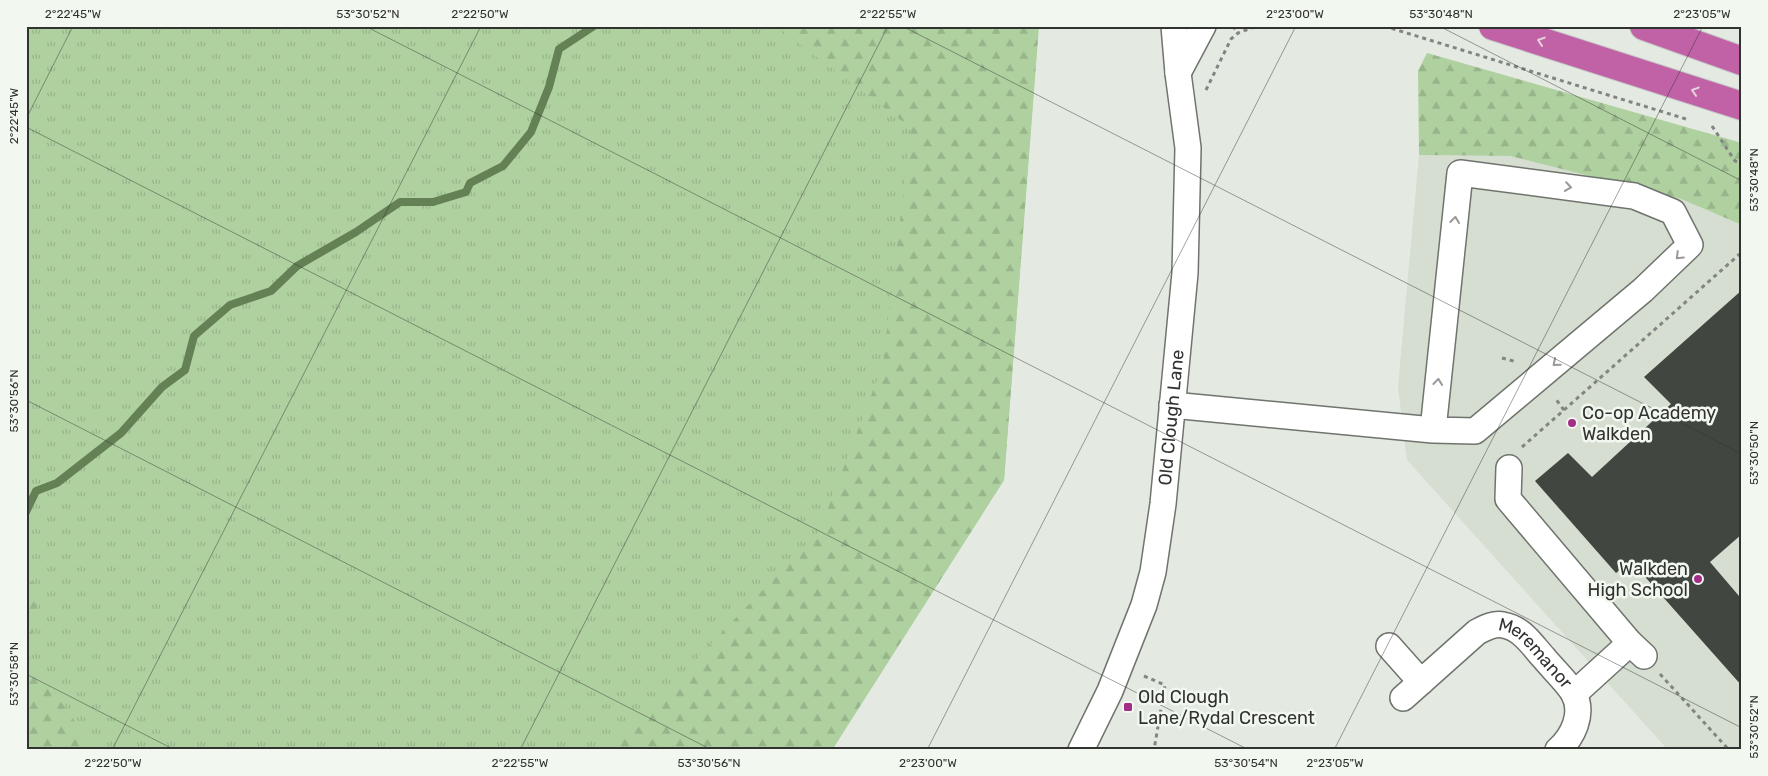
<svg xmlns="http://www.w3.org/2000/svg" width="1768" height="776" viewBox="0 0 1768 776" font-family="Rubik,sans-serif">
  <style>
    .built { fill: #d5ded1 }
    .grass { fill: url(#grass-tufts) }
    .forest { fill: url(#forest-firs) }
    .lines { fill: none; stroke-linecap: round; stroke-linejoin: round }
    .stream { stroke: #648156; stroke-width: 8 }
    .building { fill: #424640 }
    .minor-casing { stroke: #6f746d; stroke-width: 28 }
    .highway-casing { stroke: #c5c6c5; stroke-width: 30 }
    .path { stroke: #828581; stroke-width: 3; stroke-dasharray: 4 4; stroke-linecap: butt }
    .minor { stroke: #fff; stroke-width: 25 }
    .highway { stroke: #c161a6; stroke-width: 28 }
    .oneway { stroke: #e6d2de }
    .oneway2 { stroke: #989998 }
    .ticks { fill: none; stroke: #313330; stroke-width: 1; stroke-opacity: 0.45 }
    .poi-dot { fill: #a32d87; stroke: #f2f7f0; stroke-width: 2 }
    .labels { text-anchor: middle; stroke-width: 5; stroke-linejoin: round; paint-order: stroke }
    .poi-label { font-size: 18px; fill: #313330; stroke: #f2f7f0; text-anchor: start }
    .street-label { font-size: 18px; fill: #313330; stroke: #f2f7f0 }
    .neatline { fill: none; stroke: #313330; stroke-width: 2 }
    .ticks-label { font-size: 12px; text-anchor: middle; fill: #313330 }
  </style>
  <defs>
    <pattern id="grass-tufts" width="24" height="20" patternUnits="userSpaceOnUse" patternTransform="scale(1.25)"><rect width="24" height="20" fill="#afd1a0"/><path d="M3 7l-1-3M5 7V3M7 7l1-3M15 17l-1-3M17 17v-4M19 17l1-3" fill="none" stroke="#97b48a"/></pattern>
    <pattern id="forest-firs" width="22" height="20" patternUnits="userSpaceOnUse" patternTransform="scale(1.25)"><rect width="22" height="20" fill="#afd1a0"/><path d="M5 1l3.5 6h-7zM16 11l3.5 6h-7z" fill="#97b48a"/></pattern>
  </defs>
  <rect width="100%" height="100%" fill="#e4e9e2"/>
  <polygon class="built" points="1419,155 1510,156 1681,199 1742,225 1742,750 1668,750 1407,460 1398,387"/>
  <polygon class="grass" points="26,26 1039,26 1004,480 832,750 26,750"/>
  <g class="forest">
    <polygon points="776,26 1033,26 1038,35 1004,480 832,750 605,750 637,720 819,532 883,364 911,128"/>
    <polygon points="1427,53 1742,143 1742,225 1681,199 1510,156 1419,155 1418,71"/>
    <polygon points="26,579 39,585 29,656 95,750 33,750 26,740"/>
  </g>
  <g class="lines">
    <polyline class="stream" points="26,512 36,491 57,483 121,433 162,387 185,370 194,336 230,305 271,291 297,266 356,232 400,202 433,202 466,192 470,183 503,166 531,132 549,87 559,49 594,26"/>
  </g>
  <polygon class="building" points="1742,290 1742,534 1710,562 1739,596 1742,593 1742,686 1631,561 1616,573 1535,481 1568,453 1592,477 1671,404 1644,377"/>
  <g class="lines">
    <defs>
      <g id="minor">
        <polyline points="1178,73 1203,26"/>
        <polyline points="1172,405 1433,430 1475,431 1643,290 1690,245 1673,212 1634,196 1460,173 1433,430"/>
        <polyline points="1509,468 1508,499 1630,643 1644,656"/>
        <polyline points="1389,646 1421,682"/>
        <polyline points="1574,694 1630,643"/>
        <path id="s1" d="M1403,698l74,-66c8,-4 17,-9 26,-7 19,3 29,20 41,33 8,10 25,26 30,36 10,20 -1,43 -16,56"/>
        <path id="s2" d="M1081,750l29,-59 34,-86 9,-33 10,-68 22,-231 3,-125 -10,-75 -4,-47"/>
      </g>
      <g id="highway">
        <polyline points="1493,26 1742,106"/>
        <polyline points="1644,26 1742,61"/>
      </g>
    </defs>
    <use href="#minor" class="minor-casing"/>
    <use href="#highway" class="highway-casing"/>
    <g class="path">
      <polyline points="1233,26 1238,33"/>
      <polyline points="1384,26 1686,119"/>
      <polyline points="1206,90 1231,39 1238,33 1257,26"/>
      <polyline points="1712,126 1735,161 1742,163"/>
      <polyline points="1502,358 1517,362"/>
      <polyline points="1564,410 1742,252"/>
      <polyline points="1522,447 1564,410 1555,398"/>
      <polyline points="1660,674 1729,750"/>
      <polyline points="1144,676 1165,685 1154,750"/>
    </g>
    <use href="#minor" class="minor"/>
    <use href="#highway" class="highway"/>
  </g>
  <defs><path id="oneway-chevron" d="M-2-3.5L2.5 0L-2 3.5" fill="none" stroke-width="1.6" stroke-linecap="round" stroke-linejoin="round" transform="scale(1.25)"/></defs>
  <g class="oneway">
    <use href="#oneway-chevron" transform="translate(1541 41) rotate(-162)"/>
    <use href="#oneway-chevron" transform="translate(1695 91) rotate(-162)"/>
  </g>
  <g class="oneway2">
    <use href="#oneway-chevron" transform="translate(1568 187) rotate(8)"/>
    <use href="#oneway-chevron" transform="translate(1455 220) rotate(-84)"/>
    <use href="#oneway-chevron" transform="translate(1679 256) rotate(136)"/>
    <use href="#oneway-chevron" transform="translate(1556 363) rotate(140)"/>
    <use href="#oneway-chevron" transform="translate(1438 382) rotate(-84)"/>
  </g>
  <path class="ticks" d="M365,26l1377,702M902,26l840,428M1439,26l303,155M26,119l47,-93M26,127l1223,623M26,400l686,350M26,674l149,76M112,750l369,-724M520,750l368,-724M927,750l369,-724M1334,750l369,-724"/>
  <g class="poi-dot">
    <circle cx="1572" cy="423" r="5"/>
    <circle cx="1698" cy="579" r="5"/>
    <rect x="1123" y="702" width="10" height="10" rx="2.5"/>
  </g>
  <g class="labels">
    <g class="poi-label">
      <text x="1582" y="419">Co-op Academy<tspan x="1582" dy="21">Walkden</tspan></text>
      <text x="1688" y="575" text-anchor="end">Walkden<tspan x="1688" dy="21">High School</tspan></text>
      <text x="1138" y="703">Old Clough<tspan x="1138" dy="21">Lane/Rydal Crescent</tspan></text>
    </g>
    <g class="street-label">
      <text dy="6" stroke="none"><textPath href="#s2" startOffset="348">Old Clough Lane</textPath></text>
      <text dy="6" stroke="none"><textPath href="#s1" startOffset="170">Meremanor</textPath></text>
    </g>
  </g>
  <rect width="1768" height="776" fill="none" stroke="#f2f7f0" stroke-width="55"/>
  <rect x="28" y="28" width="1712" height="720" class="neatline"/>
  <g class="ticks-label">
    <text x="73" y="18">2°22'45"W</text>
    <text x="368" y="18">53°30'52"N</text>
    <text x="480" y="18">2°22'50"W</text>
    <text x="888" y="18">2°22'55"W</text>
    <text x="1295" y="18">2°23'00"W</text>
    <text x="1441" y="18">53°30'48"N</text>
    <text x="1702" y="18">2°23'05"W</text>
    <text transform="translate(14 116) rotate(-90)" y="4">2°22'45"W</text>
    <text transform="translate(1754 180) rotate(-90)" y="4">53°30'48"N</text>
    <text transform="translate(14 401) rotate(-90)" y="4">53°30'56"N</text>
    <text transform="translate(1754 453) rotate(-90)" y="4">53°30'50"N</text>
    <text transform="translate(14 674) rotate(-90)" y="4">53°30'58"N</text>
    <text transform="translate(1754 727) rotate(-90)" y="4">53°30'52"N</text>
    <text x="113" y="767">2°22'50"W</text>
    <text x="520" y="767">2°22'55"W</text>
    <text x="709" y="767">53°30'56"N</text>
    <text x="928" y="767">2°23'00"W</text>
    <text x="1246" y="767">53°30'54"N</text>
    <text x="1335" y="767">2°23'05"W</text>
  </g>
</svg>
